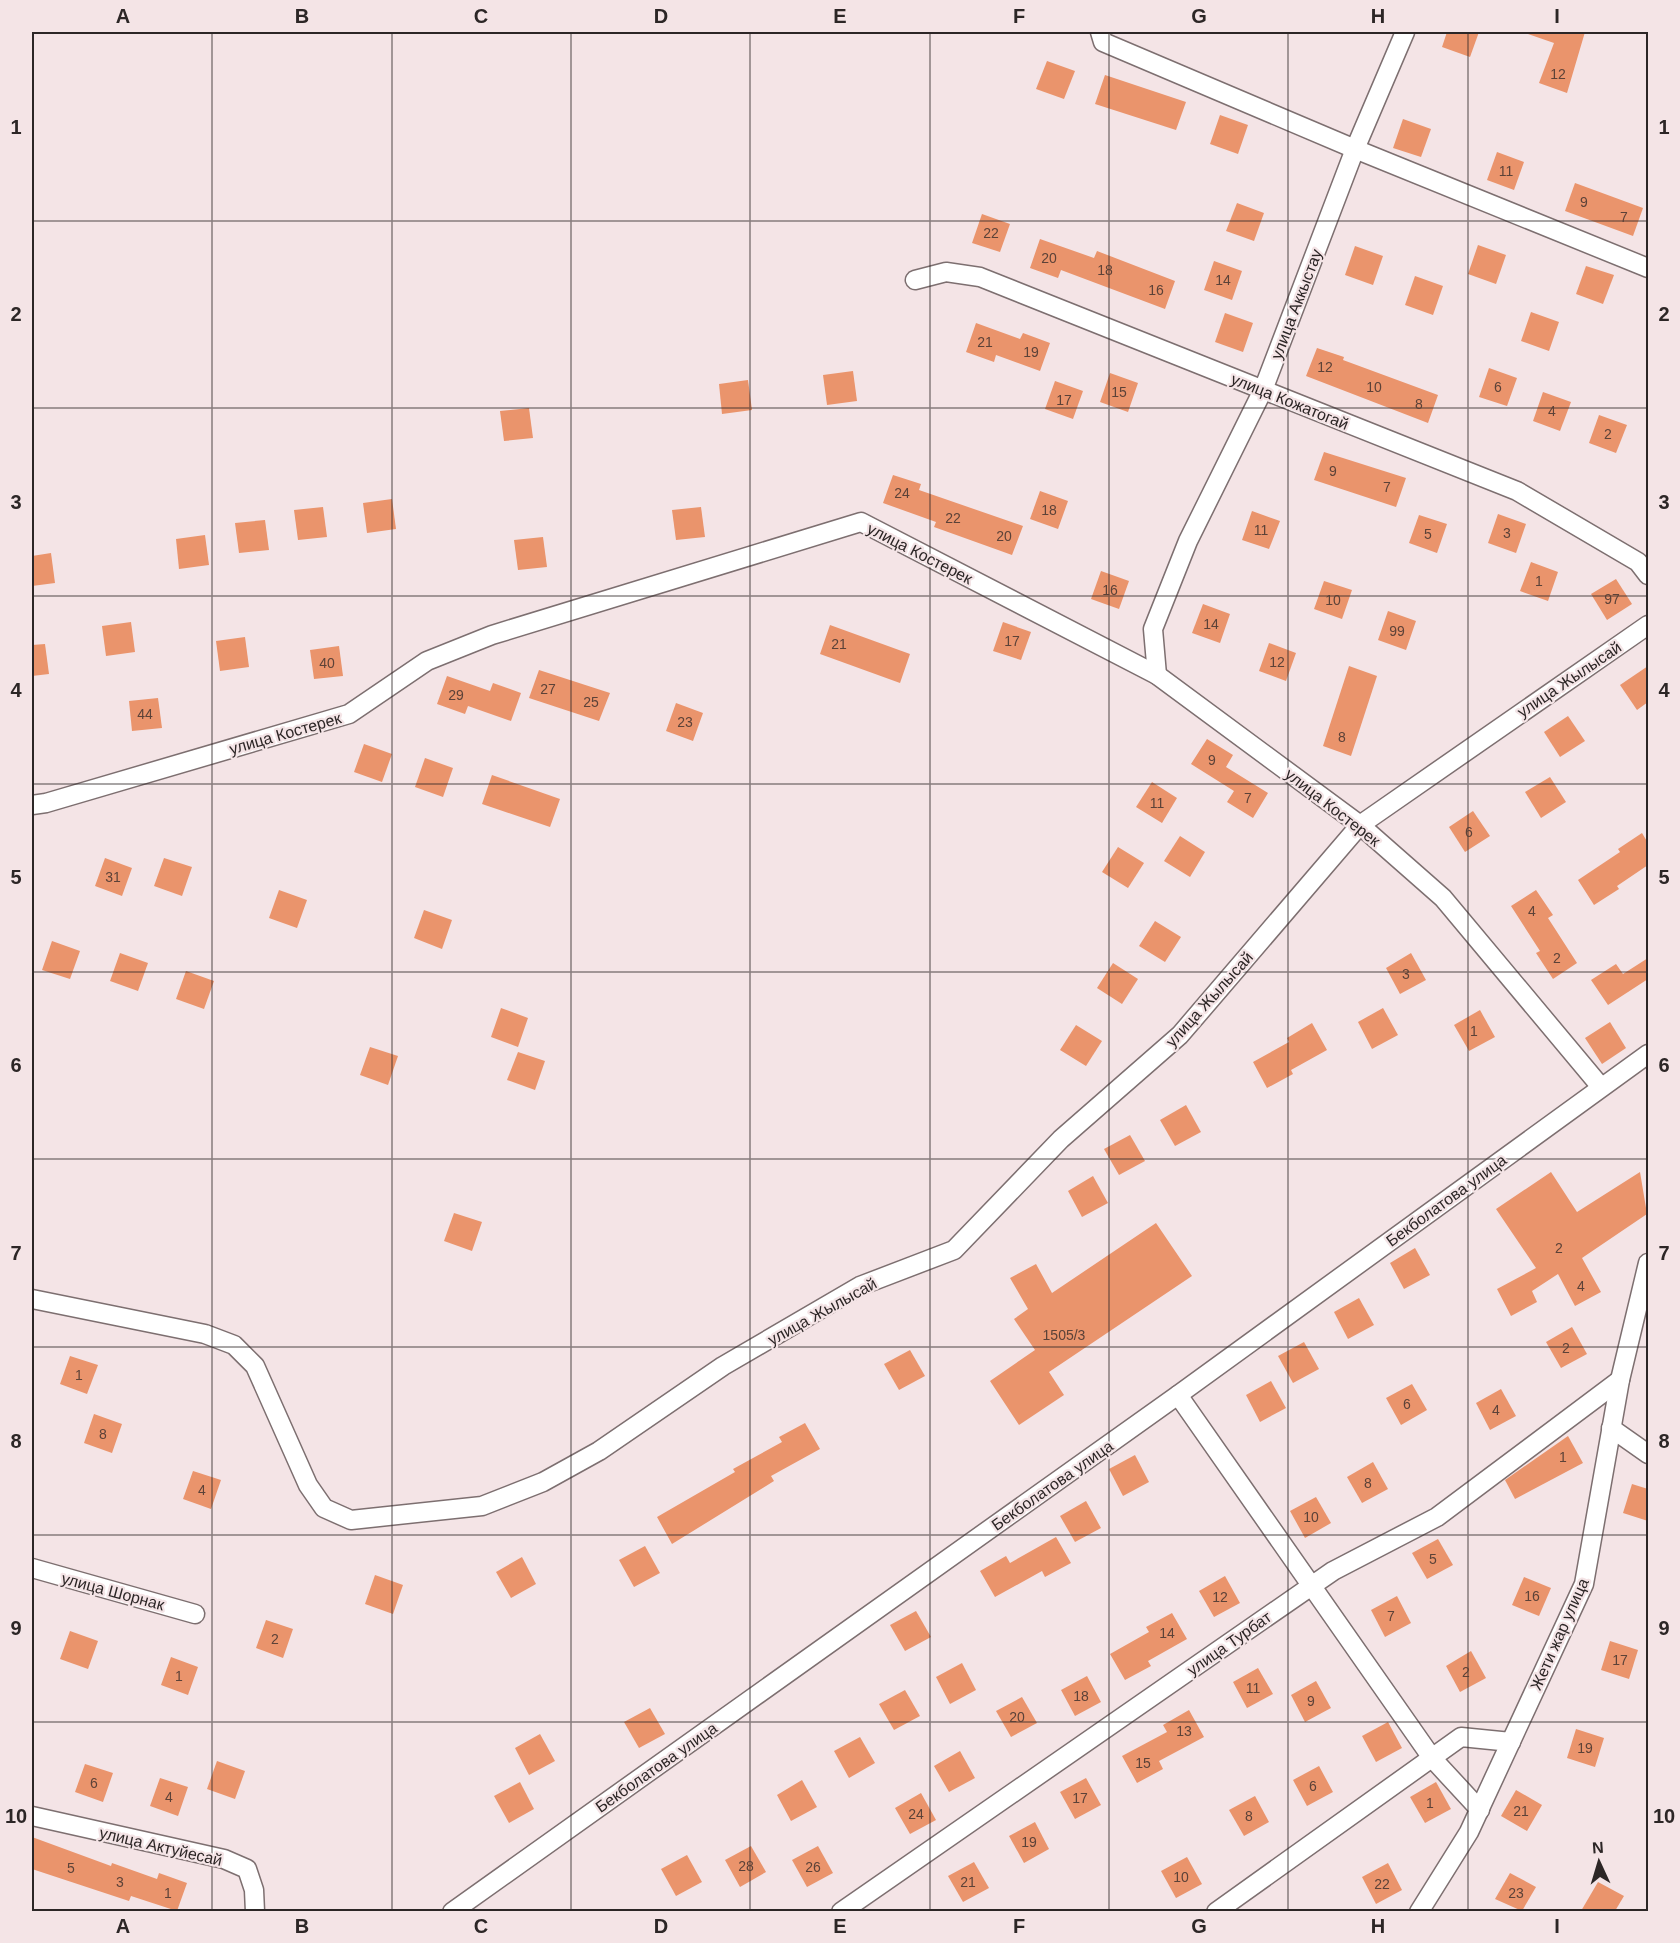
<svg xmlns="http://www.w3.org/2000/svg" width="1680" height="1943" viewBox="0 0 1680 1943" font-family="Arial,sans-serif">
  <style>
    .building { fill: #ea946c }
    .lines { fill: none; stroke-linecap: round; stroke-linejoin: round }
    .minor-casing { stroke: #7d6f70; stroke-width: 21 }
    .minor { stroke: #fff; stroke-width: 18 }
    .grid { fill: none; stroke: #2c2626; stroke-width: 1.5; stroke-opacity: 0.55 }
    .labels { text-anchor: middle; stroke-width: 4.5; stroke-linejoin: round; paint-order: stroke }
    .number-label { font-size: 14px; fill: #5c4238 }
    .street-label { font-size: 16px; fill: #2c2626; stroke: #f4e4e6 }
    .neatline { fill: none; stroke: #2c2626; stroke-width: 2 }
    .grid-label { font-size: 20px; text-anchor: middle; font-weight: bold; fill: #2c2626 }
  </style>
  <rect width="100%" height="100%" fill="#f4e4e6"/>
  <g class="building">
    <polygon points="1447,32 1479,32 1470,57 1442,47"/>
    <polygon points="1528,32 1585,32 1567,93 1539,83 1554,43 1528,34"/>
    <polygon points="1047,61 1075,71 1064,99 1036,89"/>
    <polygon points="1105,75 1186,102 1176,130 1095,104"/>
    <polygon points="1220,115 1248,125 1238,154 1210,144"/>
    <polygon points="1403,119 1431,129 1421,157 1393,148"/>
    <polygon points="1497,152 1524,162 1514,190 1487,180"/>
    <polygon points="1575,183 1643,208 1633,236 1565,211"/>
    <polygon points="1237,203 1264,213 1254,241 1226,231"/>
    <polygon points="982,214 1010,224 1000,252 972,243"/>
    <polygon points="1040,239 1094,258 1097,251 1175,281 1165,309 1061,270 1058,278 1030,268"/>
    <polygon points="1478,245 1506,255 1496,284 1468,274"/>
    <polygon points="1355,246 1383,256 1373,285 1345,275"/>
    <polygon points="1214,261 1242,271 1232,300 1204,290"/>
    <polygon points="1586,266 1614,275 1603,304 1576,294"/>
    <polygon points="1415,276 1443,286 1433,315 1405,305"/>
    <polygon points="1531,312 1559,322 1549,351 1521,341"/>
    <polygon points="1225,313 1253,323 1243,352 1215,342"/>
    <polygon points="976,323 1020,339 1023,333 1050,343 1040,371 996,355 994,362 966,352"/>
    <polygon points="1317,348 1344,357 1343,360 1438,395 1428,423 1306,376"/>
    <polygon points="1489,368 1517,378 1507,406 1479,397"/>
    <polygon points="853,371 857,401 827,405 823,375"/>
    <polygon points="1110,373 1138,383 1128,412 1100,402"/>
    <polygon points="748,380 752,410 722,414 719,384"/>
    <polygon points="1055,381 1083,391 1073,419 1045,409"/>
    <polygon points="1543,392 1571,402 1560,431 1533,421"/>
    <polygon points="529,408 533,438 504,441 500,411"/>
    <polygon points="1599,415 1627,425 1616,453 1589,443"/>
    <polygon points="1324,452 1406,478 1396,507 1314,480"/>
    <polygon points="893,475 921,484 919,490 1023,526 1012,555 934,527 936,522 883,503"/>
    <polygon points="1040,491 1068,501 1058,529 1030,519"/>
    <polygon points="392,499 396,529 367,533 363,503"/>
    <polygon points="323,507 327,537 298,540 294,510"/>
    <polygon points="701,507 705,537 676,540 672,510"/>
    <polygon points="1252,511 1280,521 1269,549 1242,540"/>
    <polygon points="1498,514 1526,524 1516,553 1488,543"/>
    <polygon points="1419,515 1447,524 1437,553 1409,543"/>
    <polygon points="265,520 269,550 239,553 235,523"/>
    <polygon points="205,535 209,565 179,569 176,539"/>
    <polygon points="543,537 547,567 518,570 514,540"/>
    <polygon points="51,553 55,583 32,586 32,556"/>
    <polygon points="1531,562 1558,572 1548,601 1520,591"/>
    <polygon points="1101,571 1129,581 1119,609 1091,599"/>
    <polygon points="1616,579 1632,604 1607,620 1591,594"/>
    <polygon points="1324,581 1352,590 1342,619 1314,609"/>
    <polygon points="1203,604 1230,614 1220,643 1192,633"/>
    <polygon points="1388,611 1416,621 1406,650 1378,640"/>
    <polygon points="131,622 135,652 106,656 102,626"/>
    <polygon points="1003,622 1031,632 1021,660 993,651"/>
    <polygon points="830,625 910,654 900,683 820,654"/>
    <polygon points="245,637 249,667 220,671 216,641"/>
    <polygon points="1269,643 1296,653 1286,681 1259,671"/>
    <polygon points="45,644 49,674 32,676 32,645"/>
    <polygon points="339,646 343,676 314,679 310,650"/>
    <polygon points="1349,666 1377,676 1351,756 1323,746"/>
    <polygon points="1648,666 1648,702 1637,710 1620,685"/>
    <polygon points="539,670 610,693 599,721 529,698"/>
    <polygon points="447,676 490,691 493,683 521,693 511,721 468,706 465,714 437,704"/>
    <polygon points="158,698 162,728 132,731 129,701"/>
    <polygon points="676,703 703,713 693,741 666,731"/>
    <polygon points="1568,716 1585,741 1560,757 1544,732"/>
    <polygon points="1207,739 1233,755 1226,767 1268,793 1253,818 1227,802 1234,791 1191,764"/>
    <polygon points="364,744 392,754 382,782 354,772"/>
    <polygon points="425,758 453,768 443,797 415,787"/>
    <polygon points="492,775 560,799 550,827 482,804"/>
    <polygon points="1550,777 1566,802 1541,818 1525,792"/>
    <polygon points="1152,782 1177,798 1162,823 1136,807"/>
    <polygon points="1473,811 1490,836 1465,852 1449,827"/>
    <polygon points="1642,833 1648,843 1648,865 1617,886 1619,889 1594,905 1578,880 1620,852 1618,849"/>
    <polygon points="1180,836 1205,852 1190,877 1164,861"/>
    <polygon points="1118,847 1144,863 1128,888 1102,872"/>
    <polygon points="105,858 132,868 122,896 95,886"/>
    <polygon points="164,858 192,867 182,896 154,886"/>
    <polygon points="279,890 307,900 297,928 269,918"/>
    <polygon points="1536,890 1553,915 1548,918 1577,963 1553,979 1536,953 1540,951 1511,906"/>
    <polygon points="424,910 452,920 442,949 414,938"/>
    <polygon points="1155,921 1181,937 1165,962 1139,946"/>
    <polygon points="52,941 80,951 70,979 42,970"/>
    <polygon points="120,953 148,963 138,991 110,981"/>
    <polygon points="1411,953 1426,980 1400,994 1386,968"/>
    <polygon points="1648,958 1648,979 1608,1005 1591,980 1616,964 1623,974"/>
    <polygon points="1113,963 1138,979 1122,1004 1097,988"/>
    <polygon points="186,971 214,981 204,1009 176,999"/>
    <polygon points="501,1008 528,1018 518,1047 491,1037"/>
    <polygon points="1383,1008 1398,1035 1372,1049 1358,1022"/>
    <polygon points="1480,1010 1495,1037 1469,1051 1454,1025"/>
    <polygon points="1610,1022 1626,1048 1602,1064 1585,1038"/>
    <polygon points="1312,1023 1327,1050 1291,1070 1293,1074 1267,1088 1253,1062 1289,1042 1287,1038"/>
    <polygon points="1076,1025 1102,1041 1086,1066 1060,1050"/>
    <polygon points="370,1047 398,1056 388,1085 360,1075"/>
    <polygon points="518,1052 545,1061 535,1090 507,1080"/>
    <polygon points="1186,1105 1201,1132 1175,1146 1160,1120"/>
    <polygon points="1130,1135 1145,1161 1119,1175 1104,1149"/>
    <polygon points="1551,1172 1577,1212 1640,1172 1647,1214 1582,1258 1601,1292 1575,1306 1558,1274 1532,1291 1537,1302 1511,1316 1497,1289 1536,1268 1496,1209"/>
    <polygon points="1093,1176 1108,1203 1082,1217 1068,1191"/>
    <polygon points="454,1213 482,1222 472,1251 444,1241"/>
    <polygon points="1156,1223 1192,1276 1049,1372 1064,1395 1019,1425 990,1381 1035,1350 1014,1319 1028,1309 1010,1278 1036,1264 1052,1293"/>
    <polygon points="1415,1248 1430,1275 1404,1289 1390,1263"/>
    <polygon points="1359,1298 1374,1325 1348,1339 1334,1312"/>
    <polygon points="1572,1327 1587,1354 1561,1368 1546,1342"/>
    <polygon points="1304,1342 1319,1369 1293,1383 1278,1356"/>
    <polygon points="910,1350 925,1376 899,1390 884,1364"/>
    <polygon points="70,1356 98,1365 87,1394 60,1384"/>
    <polygon points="1271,1381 1286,1408 1260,1422 1246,1395"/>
    <polygon points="1412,1384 1427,1410 1401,1425 1386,1398"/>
    <polygon points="1501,1389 1516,1416 1490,1430 1476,1403"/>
    <polygon points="94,1414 122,1424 112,1453 84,1443"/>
    <polygon points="805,1423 820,1449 771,1476 774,1481 672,1544 657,1517 735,1472 733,1469 782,1442 779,1437"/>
    <polygon points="1568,1436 1583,1463 1515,1499 1505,1480"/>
    <polygon points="1135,1455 1149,1482 1123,1496 1109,1469"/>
    <polygon points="1373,1462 1388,1489 1362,1503 1347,1477"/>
    <polygon points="193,1471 221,1480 211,1509 183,1499"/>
    <polygon points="1632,1484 1648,1489 1648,1521 1623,1513"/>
    <polygon points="1316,1497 1331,1523 1305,1538 1290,1511"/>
    <polygon points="1086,1501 1101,1528 1075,1542 1060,1516"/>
    <polygon points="1056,1537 1071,1563 1045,1577 1042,1571 995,1597 980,1571 1006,1556 1010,1563"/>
    <polygon points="1438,1539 1453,1565 1427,1579 1412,1553"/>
    <polygon points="645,1546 660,1573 634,1587 619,1560"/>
    <polygon points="522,1557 536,1584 511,1598 496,1572"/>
    <polygon points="375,1575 403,1585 393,1614 365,1604"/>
    <polygon points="1225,1576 1240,1603 1214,1617 1199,1591"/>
    <polygon points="1524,1577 1551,1588 1539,1616 1512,1605"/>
    <polygon points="1397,1596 1411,1623 1385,1637 1371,1610"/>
    <polygon points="916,1611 931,1637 905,1651 890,1625"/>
    <polygon points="1172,1613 1187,1639 1148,1661 1151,1666 1125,1680 1110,1654 1149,1632 1146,1627"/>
    <polygon points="266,1620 293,1629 283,1658 256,1648"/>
    <polygon points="70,1631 98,1641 88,1669 60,1659"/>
    <polygon points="1610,1641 1638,1650 1629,1679 1601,1670"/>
    <polygon points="1471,1651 1486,1678 1460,1692 1446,1666"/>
    <polygon points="171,1657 198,1667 188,1695 161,1685"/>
    <polygon points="962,1663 976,1690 950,1704 936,1677"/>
    <polygon points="1258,1668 1273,1694 1247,1708 1233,1682"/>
    <polygon points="1087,1676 1101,1702 1075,1716 1061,1690"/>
    <polygon points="1316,1681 1331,1708 1305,1722 1291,1695"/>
    <polygon points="905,1690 920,1716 894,1730 879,1704"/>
    <polygon points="1022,1697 1037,1723 1011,1737 996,1711"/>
    <polygon points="650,1708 665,1734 639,1748 624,1722"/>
    <polygon points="1189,1710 1204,1737 1159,1761 1163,1769 1137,1783 1122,1756 1167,1732 1163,1725"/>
    <polygon points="1388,1722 1402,1748 1376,1762 1362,1736"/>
    <polygon points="1576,1729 1604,1738 1595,1767 1567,1758"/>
    <polygon points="540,1734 555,1761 529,1775 515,1748"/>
    <polygon points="860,1737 875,1763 849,1778 834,1751"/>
    <polygon points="960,1751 975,1778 949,1792 934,1766"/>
    <polygon points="217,1761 245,1771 235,1799 207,1789"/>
    <polygon points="85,1764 113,1773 103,1802 75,1792"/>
    <polygon points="1319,1766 1333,1792 1307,1806 1293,1780"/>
    <polygon points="160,1778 188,1787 178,1816 150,1806"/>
    <polygon points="1086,1778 1101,1805 1075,1819 1060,1792"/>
    <polygon points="802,1780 817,1807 791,1821 777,1795"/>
    <polygon points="520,1782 534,1809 509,1823 494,1796"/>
    <polygon points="1436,1782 1451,1809 1425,1823 1410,1797"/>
    <polygon points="1516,1790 1542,1805 1527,1831 1501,1816"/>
    <polygon points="921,1793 936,1820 910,1834 895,1808"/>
    <polygon points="1255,1796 1269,1822 1244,1836 1229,1810"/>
    <polygon points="1035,1822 1049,1849 1024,1863 1009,1836"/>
    <polygon points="32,1837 111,1866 112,1863 157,1879 159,1873 187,1883 177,1911 131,1896 129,1901 32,1869"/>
    <polygon points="751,1846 766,1872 740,1887 725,1860"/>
    <polygon points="818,1846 833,1873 807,1887 792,1860"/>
    <polygon points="687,1855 702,1882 676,1896 661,1869"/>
    <polygon points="1187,1857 1202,1884 1176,1898 1161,1871"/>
    <polygon points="974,1862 989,1888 963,1902 948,1876"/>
    <polygon points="1388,1863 1402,1890 1376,1904 1362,1877"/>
    <polygon points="1510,1873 1536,1887 1522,1911 1495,1899"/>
    <polygon points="1598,1882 1624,1896 1615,1911 1581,1911"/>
  </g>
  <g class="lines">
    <defs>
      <g id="minor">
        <polyline points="1100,32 1103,42 1355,149 1648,268"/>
        <polyline points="915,280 946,272 980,277 1517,491 1638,562 1648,575"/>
        <polyline points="1157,675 1153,629 1188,541 1263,390 1355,149 1405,32"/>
        <polyline points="32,805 46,803 349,714 427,661 492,635 861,522 1157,675 1360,825 1443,898 1601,1087"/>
        <polyline points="32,1299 205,1334 234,1345 255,1366 308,1485 324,1508 351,1520 482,1506 543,1482 599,1451 723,1366 860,1286 954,1250 1061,1139 1180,1035 1360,825 1648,625"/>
        <polyline points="1178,1395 1432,1758 1480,1810"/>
        <polyline points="1611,1428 1648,1454"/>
        <polyline points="32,1568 195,1614"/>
        <polyline points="32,1816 224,1859 247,1869 254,1890 255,1912"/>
        <polyline points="452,1912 1178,1395 1648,1054"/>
        <polyline points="841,1912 1333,1571 1437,1517 1620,1380"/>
        <polyline points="1216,1912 1461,1737 1511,1742"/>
        <polyline points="1419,1912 1469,1832 1584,1584 1620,1380 1648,1263"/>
      </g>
    </defs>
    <use href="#minor" class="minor-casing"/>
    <use href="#minor" class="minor"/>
  </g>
  <path class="grid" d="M212,32v1880M392,32v1880M571,32v1880M750,32v1880M930,32v1880M1109,32v1880M1288,32v1880M1468,32v1880M32,221h1616M32,408h1616M32,596h1616M32,784h1616M32,972h1616M32,1159h1616M32,1347h1616M32,1535h1616M32,1722h1616"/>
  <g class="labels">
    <g class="number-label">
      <text x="1558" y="79">12</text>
      <text x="1506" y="176">11</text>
      <text x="1584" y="207">9</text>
      <text x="1624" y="222">7</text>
      <text x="991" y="238">22</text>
      <text x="1049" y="263">20</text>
      <text x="1105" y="275">18</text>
      <text x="1223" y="285">14</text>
      <text x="1156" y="295">16</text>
      <text x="985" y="347">21</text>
      <text x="1031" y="357">19</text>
      <text x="1325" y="372">12</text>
      <text x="1374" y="392">10</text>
      <text x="1498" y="392">6</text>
      <text x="1119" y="397">15</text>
      <text x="1064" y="405">17</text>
      <text x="1419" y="409">8</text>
      <text x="1552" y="416">4</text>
      <text x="1608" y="439">2</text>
      <text x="1333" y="476">9</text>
      <text x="1387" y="492">7</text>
      <text x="902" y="498">24</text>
      <text x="1049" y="515">18</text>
      <text x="953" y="523">22</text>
      <text x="1261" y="535">11</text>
      <text x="1507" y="538">3</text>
      <text x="1428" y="539">5</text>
      <text x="1004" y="541">20</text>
      <text x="1539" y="586">1</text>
      <text x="1110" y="595">16</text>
      <text x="1612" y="604">97</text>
      <text x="1333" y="605">10</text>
      <text x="1211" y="629">14</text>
      <text x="1397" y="636">99</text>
      <text x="1012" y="646">17</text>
      <text x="839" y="649">21</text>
      <text x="1277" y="667">12</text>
      <text x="327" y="668">40</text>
      <text x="548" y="694">27</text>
      <text x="456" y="700">29</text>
      <text x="591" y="707">25</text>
      <text x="145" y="719">44</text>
      <text x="685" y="727">23</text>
      <text x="1342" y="742">8</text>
      <text x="1212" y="765">9</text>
      <text x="1248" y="803">7</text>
      <text x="1157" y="808">11</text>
      <text x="1469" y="837">6</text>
      <text x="113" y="882">31</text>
      <text x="1532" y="916">4</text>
      <text x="1557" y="963">2</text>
      <text x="1406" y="979">3</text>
      <text x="1474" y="1036">1</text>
      <text x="1559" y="1253">2</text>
      <text x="1581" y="1291">4</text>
      <text x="1064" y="1340">1505/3</text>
      <text x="1566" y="1353">2</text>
      <text x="79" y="1380">1</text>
      <text x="1407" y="1409">6</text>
      <text x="1496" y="1415">4</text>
      <text x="103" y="1439">8</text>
      <text x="1563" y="1462">1</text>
      <text x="1368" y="1488">8</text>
      <text x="202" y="1495">4</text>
      <text x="1311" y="1522">10</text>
      <text x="1433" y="1564">5</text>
      <text x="1532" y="1601">16</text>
      <text x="1220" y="1602">12</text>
      <text x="1391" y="1621">7</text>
      <text x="1167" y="1638">14</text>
      <text x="275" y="1644">2</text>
      <text x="1620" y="1665">17</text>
      <text x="1466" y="1677">2</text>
      <text x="179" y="1681">1</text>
      <text x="1253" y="1693">11</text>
      <text x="1081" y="1701">18</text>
      <text x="1311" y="1706">9</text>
      <text x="1017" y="1722">20</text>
      <text x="1184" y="1736">13</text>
      <text x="1585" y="1753">19</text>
      <text x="1143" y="1768">15</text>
      <text x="94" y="1788">6</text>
      <text x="1313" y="1791">6</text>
      <text x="169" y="1802">4</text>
      <text x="1080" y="1803">17</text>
      <text x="1430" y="1808">1</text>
      <text x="1521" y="1816">21</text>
      <text x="916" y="1819">24</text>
      <text x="1249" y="1821">8</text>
      <text x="1029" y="1847">19</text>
      <text x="746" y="1871">28</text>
      <text x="813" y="1872">26</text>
      <text x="71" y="1873">5</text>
      <text x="1181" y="1882">10</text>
      <text x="120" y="1887">3</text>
      <text x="968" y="1887">21</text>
      <text x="1382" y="1889">22</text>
      <text x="168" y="1898">1</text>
      <text x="1516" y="1898">23</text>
    </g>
    <g class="street-label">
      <text transform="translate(1296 304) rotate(-69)" y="6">улица Аккыстау</text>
      <text transform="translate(1290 401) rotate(22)" y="6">улица Кожатогай</text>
      <text transform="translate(920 553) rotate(27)" y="6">улица Костерек</text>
      <text transform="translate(1569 679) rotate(-34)" y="6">улица Жылысай</text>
      <text transform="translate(285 733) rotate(-16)" y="6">улица Костерек</text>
      <text transform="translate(1333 807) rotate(38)" y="6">улица Костерек</text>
      <text transform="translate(1209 999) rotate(-48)" y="6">улица Жылысай</text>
      <text transform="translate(1446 1200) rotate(-36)" y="6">Бекболатова улица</text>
      <text transform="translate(822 1311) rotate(-29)" y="6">улица Жылысай</text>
      <text transform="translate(1052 1485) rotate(-35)" y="6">Бекболатова улица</text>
      <text transform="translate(113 1591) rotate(15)" y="6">улица Шорнак</text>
      <text transform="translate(1559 1634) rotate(-66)" y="6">Жети жар улица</text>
      <text transform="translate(1229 1643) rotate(-35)" y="6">улица Турбат</text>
      <text transform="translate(656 1767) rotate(-35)" y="6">Бекболатова улица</text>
      <text transform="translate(161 1846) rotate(13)" y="6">улица Актуйесай</text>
    </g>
  </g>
  <rect width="1680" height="1943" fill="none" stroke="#f4e4e6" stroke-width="66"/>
  <g transform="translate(1599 1862) rotate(356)" stroke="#f4e4e6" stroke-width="4.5" paint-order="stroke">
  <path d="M0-4.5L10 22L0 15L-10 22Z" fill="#2c2626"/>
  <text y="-9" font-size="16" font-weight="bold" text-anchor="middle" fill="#2c2626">N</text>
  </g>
  <rect x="33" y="33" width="1614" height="1877" class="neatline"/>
  <g class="grid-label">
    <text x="123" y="23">A</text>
    <text x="302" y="23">B</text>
    <text x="481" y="23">C</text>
    <text x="661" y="23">D</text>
    <text x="840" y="23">E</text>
    <text x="1019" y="23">F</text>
    <text x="1199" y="23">G</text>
    <text x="1378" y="23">H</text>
    <text x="1557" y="23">I</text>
    <text x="16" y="134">1</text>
    <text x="1664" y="134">1</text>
    <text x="16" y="321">2</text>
    <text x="1664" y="321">2</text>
    <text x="16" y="509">3</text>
    <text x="1664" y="509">3</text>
    <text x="16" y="697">4</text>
    <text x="1664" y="697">4</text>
    <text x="16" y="884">5</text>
    <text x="1664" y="884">5</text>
    <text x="16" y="1072">6</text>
    <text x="1664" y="1072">6</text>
    <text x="16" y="1260">7</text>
    <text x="1664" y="1260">7</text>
    <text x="16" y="1448">8</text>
    <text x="1664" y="1448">8</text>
    <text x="16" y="1635">9</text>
    <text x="1664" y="1635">9</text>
    <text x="16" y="1823">10</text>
    <text x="1664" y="1823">10</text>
    <text x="123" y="1933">A</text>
    <text x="302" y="1933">B</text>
    <text x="481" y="1933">C</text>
    <text x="661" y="1933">D</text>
    <text x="840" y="1933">E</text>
    <text x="1019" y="1933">F</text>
    <text x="1199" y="1933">G</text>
    <text x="1378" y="1933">H</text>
    <text x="1557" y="1933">I</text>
  </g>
</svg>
